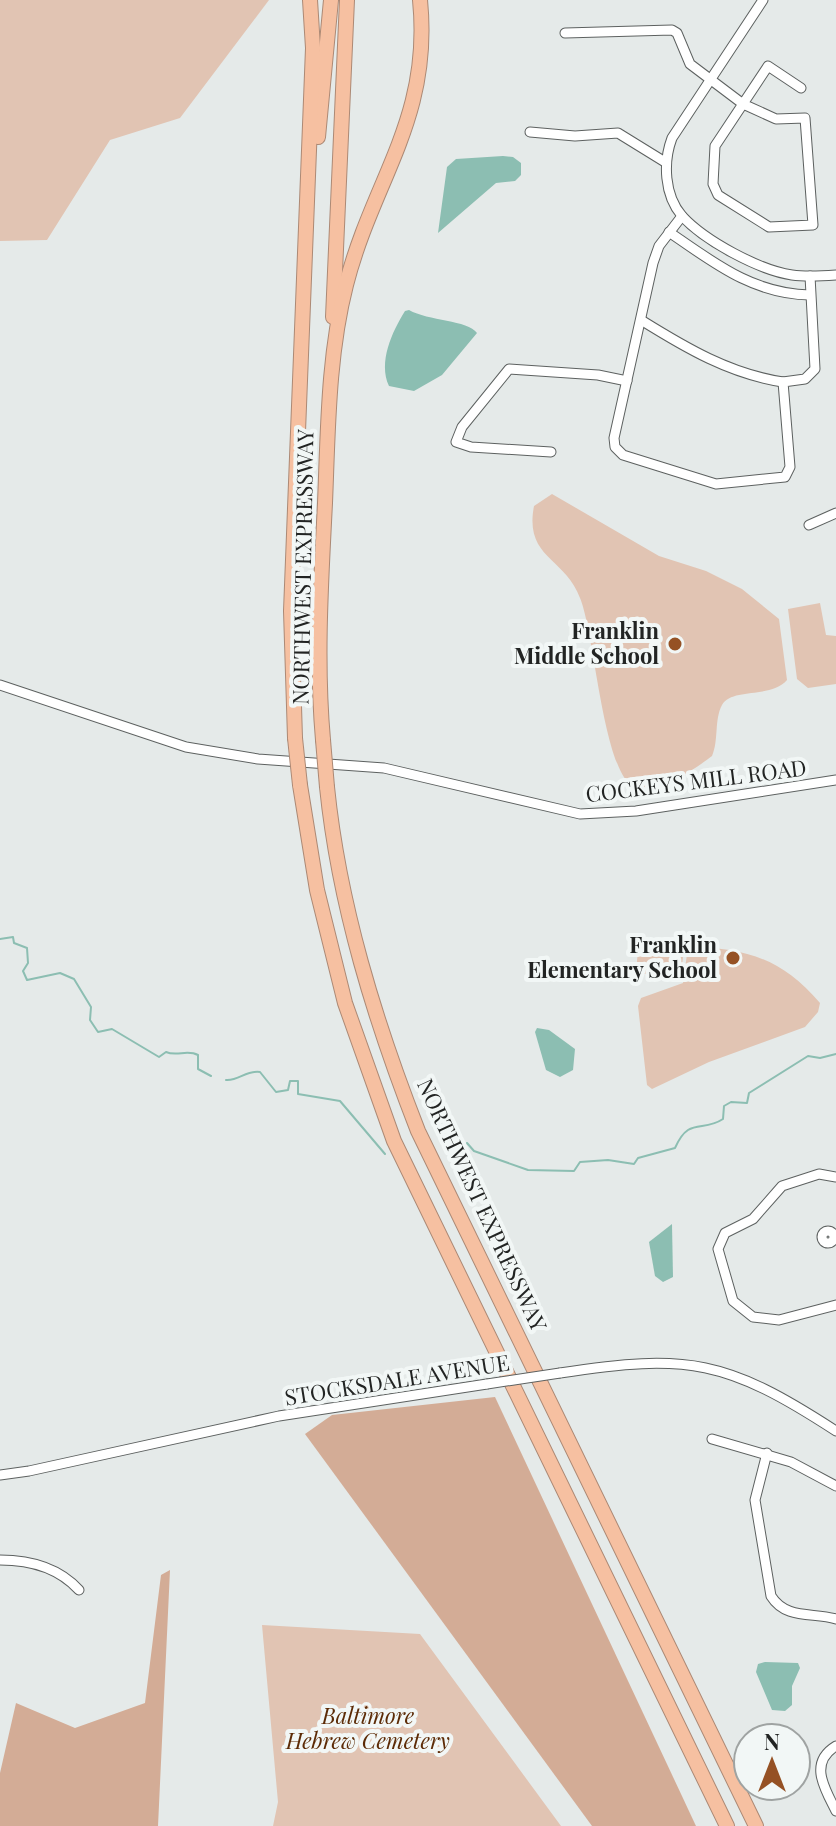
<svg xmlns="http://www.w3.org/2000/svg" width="836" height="1826" viewBox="0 0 836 1826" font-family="'Playfair Display',serif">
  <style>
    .green { fill: #e1c4b3 }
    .forest { fill: #d3ac96 }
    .water { fill: #8cbeb2 }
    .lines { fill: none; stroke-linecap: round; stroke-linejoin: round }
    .stream { stroke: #8cbeb2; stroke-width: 2 }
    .minor-casing { stroke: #5d6160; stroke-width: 11 }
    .highway-casing { stroke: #ac8975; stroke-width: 16 }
    .minor { stroke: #fff; stroke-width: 9 }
    .highway { stroke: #f6c0a1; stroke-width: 14 }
    .minor-bridge-casing { stroke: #5d6160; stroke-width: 11; stroke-linecap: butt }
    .highway-bridge-casing { stroke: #ac8975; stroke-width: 16; stroke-linecap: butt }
    .minor-bridge { stroke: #fff; stroke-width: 9 }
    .highway-bridge { stroke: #f6c0a1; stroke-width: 14 }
    .poi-dot { fill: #955124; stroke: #f2f7f6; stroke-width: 3 }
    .labels { text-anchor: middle; stroke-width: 8; stroke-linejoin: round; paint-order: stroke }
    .street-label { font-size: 22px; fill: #222423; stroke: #f2f7f6 }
    .poi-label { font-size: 22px; font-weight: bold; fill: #222423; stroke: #f2f7f6; text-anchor: end }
    .park-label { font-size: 22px; font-style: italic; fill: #5c2b06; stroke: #f2f7f6 }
  </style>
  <rect width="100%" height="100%" fill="#e5eae9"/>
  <g class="green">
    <polygon points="0,0 269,0 180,118 110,140 47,240 0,241"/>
    <path d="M552,494l107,62 47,15 36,18 37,30 8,61c-16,19 -55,7 -65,25 -8,15 -3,35 -10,51 -16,12 -56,41 -77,32 -32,-14 -40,-154 -55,-190 -15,-41 -56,-40 -46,-92z"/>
    <polygon points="820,603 826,635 836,636 836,684 808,688 797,679 788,609"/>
    <path d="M688,947c58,1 93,11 132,56l-2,9 -13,15 -96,35 -57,27 -5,-4 -9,-79 3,-8 42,-15z"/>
    <polygon points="638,950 683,956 681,978 636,973"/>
    <polygon points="262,1625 420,1634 561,1826 273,1826 278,1802"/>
  </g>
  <g class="forest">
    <polygon points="495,1397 696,1826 592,1826 305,1434 332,1415"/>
    <polygon points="170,1570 158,1826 0,1826 0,1773 16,1703 75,1728 145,1703 161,1575"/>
  </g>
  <g class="water">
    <polygon points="503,156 513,157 521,163 521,175 515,181 496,183 438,233 447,167 456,159"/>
    <path d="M409,310c19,11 59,10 68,23l-35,42 -28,16 -25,-5c-11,-24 3,-54 16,-75z"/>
    <polygon points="537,1028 549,1030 575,1049 573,1070 560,1077 546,1070 535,1032"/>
    <polygon points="672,1224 673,1277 663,1282 655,1276 649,1242"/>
    <polygon points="765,1662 798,1663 800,1668 792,1686 792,1705 785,1711 772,1710 756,1672 758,1664"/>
  </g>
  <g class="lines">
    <g class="stream">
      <path d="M0,939l13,-2 1,6 13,5 1,15 -5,8 4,9 33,-7 14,6 17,28 -1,13 8,12 14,-3 47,28 7,-5c11,5 21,-3 32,3v14l13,7"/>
      <path d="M226,1080c13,1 20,-10 34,-8l16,20 12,-2 2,-9h8v13l42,7 45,53"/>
      <path d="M455,1155l12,-12 7,8 54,19 46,1 6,-9 28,-2 26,4 4,-6 37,-10c14,-32 27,-15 48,-29l1,-13 7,-4 16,1 2,-10 59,-37 12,2 16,-4"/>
    </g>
    <defs>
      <g id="minor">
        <path d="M763,0l-91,138c-9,24 -8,57 10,78 23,25 77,54 110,59 14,2 30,1 44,0"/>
        <polyline points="565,33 672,30 677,33 690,64 743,104 776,119 805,118 813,225 769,227 718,195 713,184 715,146 768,66 801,88"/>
        <polyline points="530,132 575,136 618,133 665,162"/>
        <polyline points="682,216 659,246 653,263 614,438 615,447 623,455 716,484 785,477 790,467 783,382 805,379 815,369 810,276"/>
        <path d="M669,232c45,31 84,62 141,63"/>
        <path d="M641,320c45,28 89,54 142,62"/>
        <polyline points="551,452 471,447 456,442 462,427 509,369 598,375 627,381"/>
        <polyline points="809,525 836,513"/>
        <polyline points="0,685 186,747 258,759 384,768 580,814 636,811 836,780"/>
        <polyline points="836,1177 819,1174 782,1186 753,1219 725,1233 718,1249 733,1301 753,1317 779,1320 836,1305"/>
        <circle cx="828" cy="1237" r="6"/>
        <path d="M560,1373c128,-20 167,-13 276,58"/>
        <polyline points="712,1439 791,1462 836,1486"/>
        <path d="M767,1453l-12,47 16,96c15,24 42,16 65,23"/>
        <polyline points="0,1475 29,1471 279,1416 487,1384"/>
        <path d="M0,1560c30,0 58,7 79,30"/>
        <path d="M836,1746c-28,17 -11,43 0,65"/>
      </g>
      <g id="highway">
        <polyline points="318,137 331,0"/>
        <polyline points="333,317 347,0"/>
        <polyline points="295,738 291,611 313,48 310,0"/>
        <path d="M323,740c-7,-79 -2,-158 2,-237 3,-72 3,-148 21,-218 27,-106 86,-166 74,-285"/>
        <polyline points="300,785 317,890 345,1003 394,1141 727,1826"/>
        <path d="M327,787c12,118 48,234 91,344l338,695"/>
      </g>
    </defs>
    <use href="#minor" class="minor-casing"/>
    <use href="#highway" class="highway-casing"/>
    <use href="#minor" class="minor"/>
    <use href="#highway" class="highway"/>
    <defs>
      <polyline id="minor-bridge" points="487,1384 560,1373"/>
      <g id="highway-bridge">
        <polyline points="295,738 300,785"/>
        <polyline points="323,740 327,787"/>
      </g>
    </defs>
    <use href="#minor-bridge" class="minor-bridge-casing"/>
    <use href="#highway-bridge" class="highway-bridge-casing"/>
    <use href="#minor-bridge" class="minor-bridge"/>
    <use href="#highway-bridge" class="highway-bridge"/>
  </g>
  <g class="poi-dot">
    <circle cx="675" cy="644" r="8"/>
    <circle cx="733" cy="958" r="8"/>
  </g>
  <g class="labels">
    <g class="street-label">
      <text transform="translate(303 567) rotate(-89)" y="8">NORTHWEST EXPRESSWAY</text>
      <text transform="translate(696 781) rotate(-7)" y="8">COCKEYS MILL ROAD</text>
      <text transform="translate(482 1205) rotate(65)" y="8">NORTHWEST EXPRESSWAY</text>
      <text transform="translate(397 1380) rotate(-9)" y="8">STOCKSDALE AVENUE</text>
    </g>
    <g class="poi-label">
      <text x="659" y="639">Franklin<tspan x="659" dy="25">Middle School</tspan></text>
      <text x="717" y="953">Franklin<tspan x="717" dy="25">Elementary School</tspan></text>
    </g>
    <g class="park-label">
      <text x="368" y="1724">Baltimore<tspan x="368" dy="25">Hebrew Cemetery</tspan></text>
    </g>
  </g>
  <g transform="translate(772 1762)"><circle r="38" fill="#f2f7f6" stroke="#9fa3a2" stroke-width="2"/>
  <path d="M0-6L14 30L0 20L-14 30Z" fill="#955124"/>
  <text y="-12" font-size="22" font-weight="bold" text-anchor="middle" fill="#222423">N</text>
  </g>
</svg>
